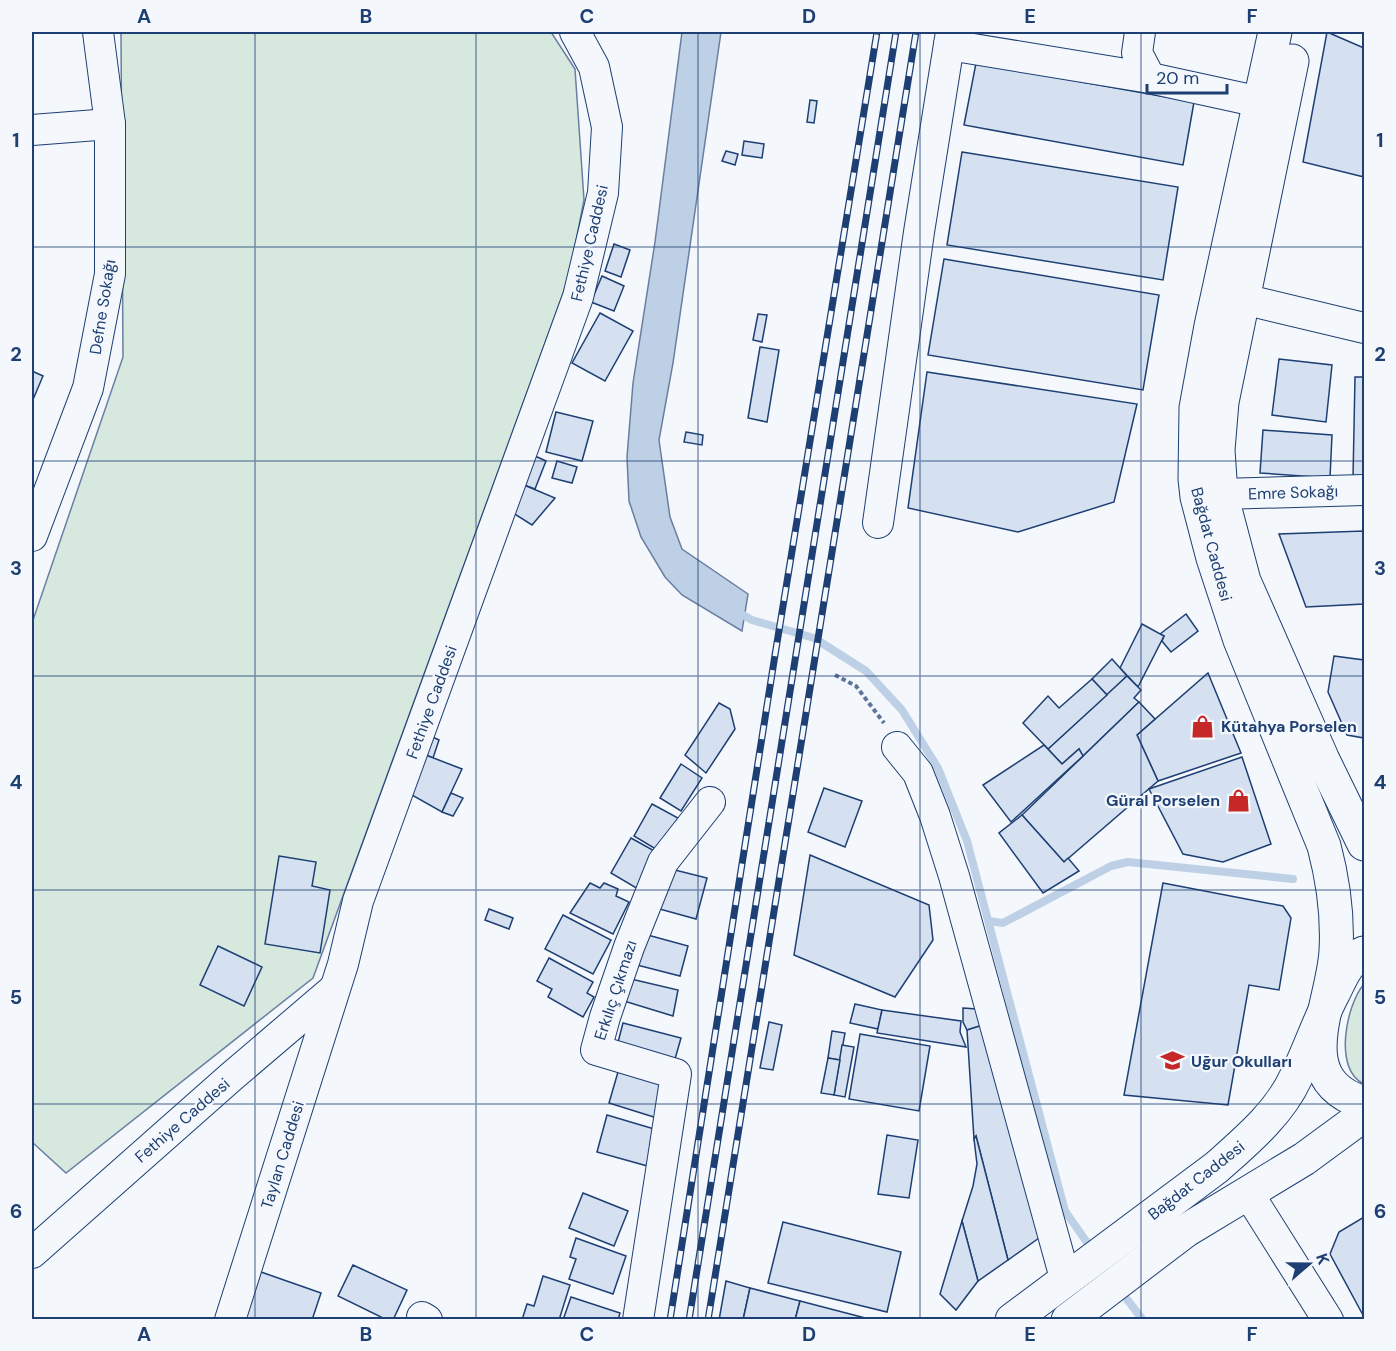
<svg xmlns="http://www.w3.org/2000/svg" width="1396" height="1351" viewBox="0 0 1396 1351" font-family="'DM Sans',sans-serif">
  <style>
    .green { fill: #d7e8df; stroke: #687fa3; stroke-width: 1.5 }
    .water { fill: #bed0e5; stroke: #687fa3; stroke-width: 1.5 }
    .lines { fill: none; stroke-linecap: round; stroke-linejoin: round }
    .stream { stroke: #bed0e5; stroke-width: 8 }
    .building { fill: #d5e0f0; stroke: #1d3f73; stroke-width: 1.5 }
    .minor-casing { stroke: #1d3f73; stroke-width: 32 }
    .major-casing { stroke: #1d3f73; stroke-width: 35 }
    .path { stroke: #5e769c; stroke-width: 4; stroke-dasharray: 4.5 3; stroke-linecap: butt }
    .minor { stroke: #f4f7fb; stroke-width: 30 }
    .major { stroke: #f4f7fb; stroke-width: 33 }
    .rail-casing { stroke: #1d3f73; stroke-width: 7 }
    .rail { stroke: #f4f7fb; stroke-width: 4.5; stroke-dasharray: 14; stroke-linecap: butt }
    .grid { fill: none; stroke: #1d3f73; stroke-width: 1.5; stroke-opacity: 0.55 }
    .labels { text-anchor: middle; stroke-width: 4.5; stroke-linejoin: round; paint-order: stroke }
    .street-label { font-size: 16px; fill: #1d3f73; stroke: #f4f7fb }
    .poi-label { font-size: 16px; font-weight: bold; fill: #1d3f73; stroke: #f4f7fb; text-anchor: start }
    .neatline { fill: none; stroke: #1d3f73; stroke-width: 2 }
    .grid-label { font-size: 20px; text-anchor: middle; font-weight: bold; fill: #1d3f73 }
  </style>
  <rect width="100%" height="100%" fill="#f4f7fb"/>
  <g class="green">
    <polygon points="121,32 551,32 575,69 584,200 569,277 313,978 66,1173 32,1142 32,623 123,357"/>
    <path d="M1364,984v100c-31,-14 -18,-79 0,-100z"/>
  </g>
  <polygon class="water" points="682,32 721,32 673,363 659,440 670,517 682,549 748,594 742,631 682,595 665,577 641,537 629,501 627,457 633,383 655,242"/>
  <g class="lines">
    <g class="stream">
      <polyline points="736,611 752,620 814,638 866,671 902,710 938,768 967,841 1065,1211 1093,1251"/>
      <polyline points="989,921 1003,923 1111,866 1128,862 1293,879"/>
      <polyline points="1119,1289 1143,1320"/>
    </g>
  </g>
  <g class="building">
    <polygon points="1327,32 1364,48 1364,177 1303,162"/>
    <polygon points="976,63 1194,102 1183,165 964,125"/>
    <polygon points="810,100 817,101 814,123 807,122"/>
    <polygon points="744,141 764,144 762,158 742,155"/>
    <polygon points="726,151 738,154 735,165 722,161"/>
    <polygon points="962,152 1178,187 1163,280 947,245"/>
    <polygon points="614,244 630,250 621,277 605,271"/>
    <polygon points="944,259 1159,295 1143,390 928,355"/>
    <polygon points="602,276 624,286 614,311 591,302"/>
    <polygon points="600,313 633,331 605,381 572,363"/>
    <polygon points="758,314 767,315 762,342 753,340"/>
    <polygon points="760,347 779,350 767,422 748,418"/>
    <polygon points="1279,359 1332,365 1326,422 1272,415"/>
    <polygon points="32,371 43,376 32,402"/>
    <polygon points="927,372 1137,404 1114,502 1018,532 908,508"/>
    <polygon points="1355,377 1364,377 1364,479 1353,478"/>
    <polygon points="556,412 593,421 582,461 546,452"/>
    <polygon points="1263,430 1332,435 1330,478 1260,473"/>
    <polygon points="686,432 703,435 702,445 684,442"/>
    <polygon points="535,456 546,461 535,489 524,485"/>
    <polygon points="557,461 577,467 572,483 552,478"/>
    <polygon points="524,485 555,498 532,525 513,513"/>
    <polygon points="1364,531 1364,604 1306,607 1279,534"/>
    <polygon points="1186,614 1198,631 1171,652 1162,641 1164,636 1160,634"/>
    <polygon points="1142,624 1164,636 1138,687 1120,668"/>
    <polygon points="1334,656 1364,660 1364,738 1347,735 1328,692"/>
    <polygon points="1112,659 1127,676 1107,695 1092,679"/>
    <polygon points="1208,673 1241,753 1158,781 1137,735"/>
    <polygon points="1127,676 1141,690 1134,698 1139,702 1083,756 1079,749 1062,764 1048,749"/>
    <polygon points="1092,679 1107,695 1048,749 1023,723 1048,696 1059,708"/>
    <polygon points="1139,702 1155,719 1137,735 1158,781 1064,862 1022,815"/>
    <polygon points="719,703 730,709 735,729 706,773 685,755"/>
    <polygon points="424,733 439,740 433,758 418,752"/>
    <polygon points="1044,745 1062,764 1079,749 1083,756 1011,822 983,785"/>
    <polygon points="418,752 462,769 442,812 403,790"/>
    <polygon points="1242,757 1271,844 1223,862 1183,854 1149,789"/>
    <polygon points="681,764 702,778 681,811 660,798"/>
    <polygon points="824,788 862,801 845,847 808,832"/>
    <polygon points="451,793 463,798 453,816 442,812"/>
    <polygon points="652,804 678,818 659,851 634,836"/>
    <polygon points="1022,815 1064,862 1068,858 1079,871 1043,893 999,833"/>
    <polygon points="631,838 658,853 638,889 611,873"/>
    <polygon points="810,855 929,905 933,940 895,997 794,955"/>
    <polygon points="279,856 316,862 312,886 330,890 320,953 265,944"/>
    <polygon points="667,868 707,878 696,919 656,908"/>
    <polygon points="590,883 600,888 604,883 618,889 616,896 629,902 613,934 570,913"/>
    <polygon points="1163,883 1283,906 1291,918 1279,990 1249,985 1228,1105 1124,1095"/>
    <polygon points="489,909 513,918 509,929 485,920"/>
    <polygon points="563,915 611,940 593,974 545,949"/>
    <polygon points="644,934 688,946 680,976 633,964"/>
    <polygon points="218,946 262,967 244,1006 200,985"/>
    <polygon points="549,958 593,982 587,993 594,997 583,1017 548,997 552,989 537,981"/>
    <polygon points="631,979 678,990 673,1016 624,1001"/>
    <polygon points="855,1004 882,1010 878,1029 850,1023"/>
    <polygon points="963,1008 977,1009 983,1025 967,1030 963,1022"/>
    <polygon points="882,1010 961,1021 960,1032 966,1047 877,1033"/>
    <polygon points="769,1022 782,1025 773,1070 760,1068"/>
    <polygon points="623,1023 681,1038 673,1066 616,1050"/>
    <polygon points="983,1025 1039,1238 1008,1260 976,1136 974,1139 967,1030"/>
    <polygon points="832,1031 845,1033 840,1060 828,1058"/>
    <polygon points="860,1034 930,1046 919,1111 849,1099"/>
    <polygon points="842,1045 854,1047 845,1097 834,1095"/>
    <polygon points="828,1058 840,1060 834,1095 821,1093"/>
    <polygon points="620,1065 668,1080 657,1118 609,1103"/>
    <polygon points="607,1115 661,1131 651,1167 597,1152"/>
    <polygon points="887,1135 918,1140 909,1198 878,1194"/>
    <polygon points="976,1136 1008,1260 978,1281 962,1221 973,1186 977,1164 974,1139"/>
    <polygon points="583,1193 628,1211 614,1246 569,1228"/>
    <polygon points="1364,1217 1364,1317 1330,1254 1339,1232"/>
    <polygon points="962,1221 978,1281 956,1310 940,1294"/>
    <polygon points="783,1222 901,1252 887,1312 768,1283"/>
    <polygon points="576,1238 626,1256 613,1294 569,1279 576,1259 570,1257"/>
    <polygon points="353,1265 407,1290 393,1320 387,1320 338,1296"/>
    <polygon points="261,1272 321,1293 312,1320 245,1320"/>
    <polygon points="543,1276 570,1285 559,1320 522,1320 527,1304 534,1306"/>
    <polygon points="726,1281 750,1288 743,1320 719,1320"/>
    <polygon points="750,1288 800,1301 795,1320 743,1320"/>
    <polygon points="571,1297 620,1313 618,1320 563,1320"/>
    <polygon points="800,1301 873,1320 795,1320"/>
  </g>
  <g class="lines">
    <defs>
      <g id="minor">
        <polyline points="1140,32 1137,53 1150,78 1260,102"/>
        <polyline points="949,45 1150,78"/>
        <polyline points="32,130 110,124"/>
        <polyline points="1243,299 1364,328"/>
        <polyline points="1221,494 1364,490"/>
        <polyline points="878,523 919,232 951,32"/>
        <polyline points="32,536 88,388 110,274 110,124 98,32"/>
        <polyline points="897,747 918,773 935,816 954,876 1065,1278"/>
        <polyline points="1248,1193 1328,1320"/>
        <polyline points="32,1253 231,1077 333,990"/>
        <polyline points="230,1320 343,964 358,901 578,297 603,193 607,127 594,67 575,32"/>
        <polyline points="422,1320 422,1317 427,1320"/>
        <polyline points="638,1320 676,1074 596,1050 605,1017 629,947 663,862 710,802"/>
      </g>
      <g id="major">
        <path d="M1275,32l-64,294 -15,82 -1,71 2,18 16,61 27,82 84,206c9,34 14,69 12,105 -3,55 -48,128 28,152"/>
        <polyline points="1292,61 1222,402 1218,450 1221,494 1244,581 1323,760 1364,844"/>
        <path d="M1012,1320l205,-153c29,-26 62,-53 79,-90 14,-28 23,-57 38,-85 7,-14 14,-33 30,-39"/>
        <polyline points="1068,1320 1185,1231 1304,1159 1364,1115"/>
      </g>
    </defs>
    <use href="#minor" class="minor-casing"/>
    <use href="#major" class="major-casing"/>
    <polyline class="path" points="835,675 856,686 884,723"/>
    <use href="#minor" class="minor"/>
    <use href="#major" class="major"/>
    <defs>
      <g id="rail">
        <polyline points="670,1320 775,655 877,32"/>
        <polyline points="689,1320 896,32"/>
        <polyline points="708,1320 916,32"/>
      </g>
    </defs>
    <use href="#rail" class="rail-casing"/>
    <use href="#rail" class="rail"/>
  </g>
  <path class="grid" d="M255,32v1288M476,32v1288M698,32v1288M920,32v1288M1141,32v1288M32,247h1332M32,461h1332M32,676h1332M32,890h1332M32,1104h1332"/>
  <defs>
    <symbol id="shop-bare" viewBox="-9 -9 18 18"><path d="M-5-2.5h2.3a2.7 3.5 0 0 1 5.4 0H5L5.5 6h-11ZM-1.5-2.5h3a1.5 2.3 0 0 0-3 0Z" fill="#c62828" stroke="#f4f7fb" stroke-width="2.5" paint-order="stroke"/></symbol>
    <symbol id="school-bare" viewBox="-9 -9 18 18"><path d="M0-5L7-2L0 1L-7-2ZM-4 1L0 2.5L4 1V4Q0 6-4 4Z" fill="#c62828" stroke="#f4f7fb" stroke-width="2.5" paint-order="stroke"/></symbol>
  </defs>
  <g fill-rule="evenodd">
    <use href="#shop-bare" x="1186" y="710" width="33" height="33"/>
    <use href="#shop-bare" x="1222" y="784" width="33" height="33"/>
    <use href="#school-bare" x="1156" y="1044" width="33" height="33"/>
  </g>
  <g class="labels">
    <g class="street-label">
      <text transform="translate(589 243) rotate(-77)" y="6">Fethiye Caddesi</text>
      <text transform="translate(102 307) rotate(-81)" y="6">Defne Sokağı</text>
      <text transform="translate(1293 492) rotate(-2)" y="6">Emre Sokağı</text>
      <text transform="translate(1212 544) rotate(75)" y="6">Bağdat Caddesi</text>
      <text transform="translate(431 702) rotate(-70)" y="6">Fethiye Caddesi</text>
      <text transform="translate(615 990) rotate(-72)" y="6">Erkılıç Çıkmazı</text>
      <text transform="translate(182 1120) rotate(-41)" y="6">Fethiye Caddesi</text>
      <text transform="translate(282 1155) rotate(-73)" y="6">Taylan Caddesi</text>
      <text transform="translate(1196 1180) rotate(-38)" y="6">Bağdat Caddesi</text>
    </g>
    <g class="poi-label">
      <text x="1221" y="732">Kütahya Porselen</text>
      <text x="1220" y="806" text-anchor="end">Güral Porselen</text>
      <text x="1191" y="1067">Uğur Okulları</text>
    </g>
  </g>
  <rect width="1396" height="1351" fill="none" stroke="#f4f7fb" stroke-width="66"/>
  <g transform="translate(1309 1264) rotate(70)" stroke="#f4f7fb" stroke-width="4.5" paint-order="stroke">
  <path d="M0-4.5L10 22L0 15L-10 22Z" fill="#1d3f73"/>
  <text y="-9" font-size="16" font-weight="bold" text-anchor="middle" fill="#1d3f73">K</text>
  </g>
  <path d="M1147 84v9h80v-9" fill="none" stroke="#1d3f73" stroke-width="3"/>
  <text x="1156" y="84" font-size="18" fill="#1d3f73" stroke="#f4f7fb" stroke-width="4.5" paint-order="stroke">20 m</text>
  <rect x="33" y="33" width="1330" height="1285" class="neatline"/>
  <g class="grid-label">
    <text x="144" y="23">A</text>
    <text x="366" y="23">B</text>
    <text x="587" y="23">C</text>
    <text x="809" y="23">D</text>
    <text x="1030" y="23">E</text>
    <text x="1252" y="23">F</text>
    <text x="16" y="147">1</text>
    <text x="1380" y="147">1</text>
    <text x="16" y="361">2</text>
    <text x="1380" y="361">2</text>
    <text x="16" y="575">3</text>
    <text x="1380" y="575">3</text>
    <text x="16" y="789">4</text>
    <text x="1380" y="789">4</text>
    <text x="16" y="1004">5</text>
    <text x="1380" y="1004">5</text>
    <text x="16" y="1218">6</text>
    <text x="1380" y="1218">6</text>
    <text x="144" y="1341">A</text>
    <text x="366" y="1341">B</text>
    <text x="587" y="1341">C</text>
    <text x="809" y="1341">D</text>
    <text x="1030" y="1341">E</text>
    <text x="1252" y="1341">F</text>
  </g>
</svg>
